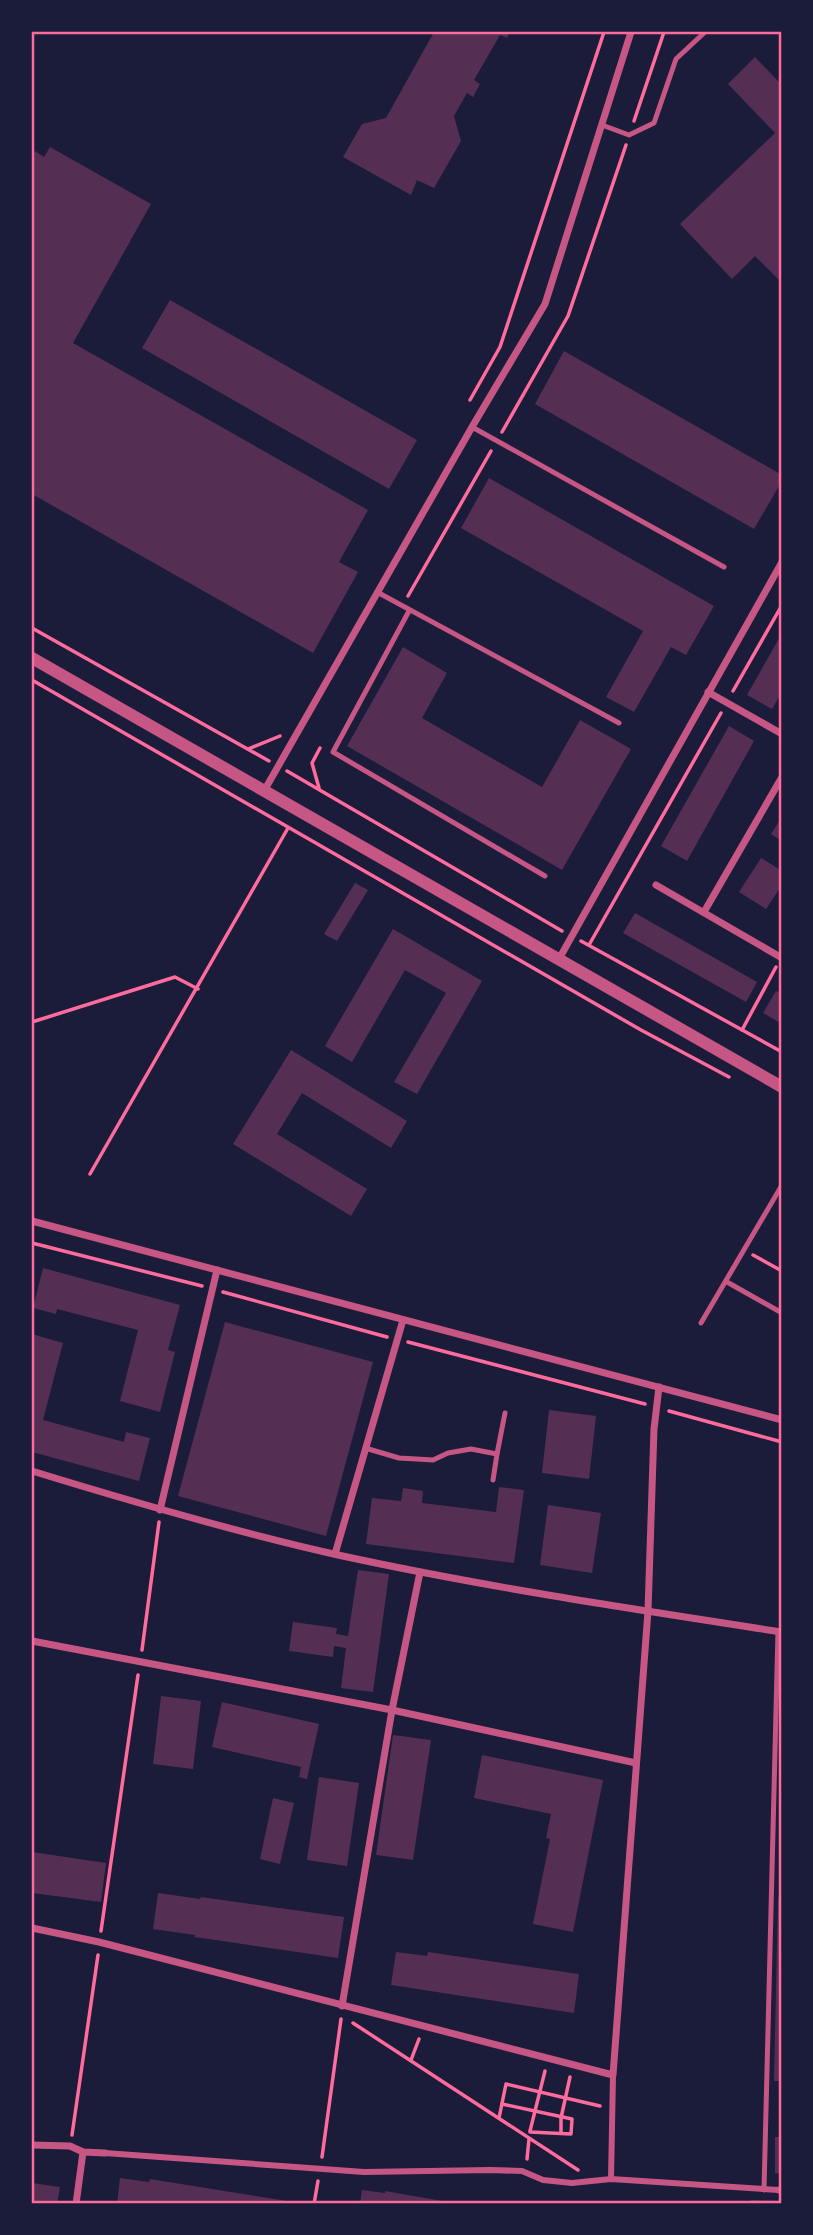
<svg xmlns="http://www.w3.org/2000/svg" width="813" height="2235" viewBox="0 0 813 2235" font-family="Inter,sans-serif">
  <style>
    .building { fill: #542f53 }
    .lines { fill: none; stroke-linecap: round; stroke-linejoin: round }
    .path { stroke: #ff6b9d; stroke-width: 3.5 }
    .service { stroke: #c65784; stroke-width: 5 }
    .pedestrian { stroke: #c65784; stroke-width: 6 }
    .minor { stroke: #c65784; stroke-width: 7 }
    .tertiary { stroke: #c65784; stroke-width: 12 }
    .neatline { fill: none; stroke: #ff6b9d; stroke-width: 2.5 }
  </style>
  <rect width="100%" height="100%" fill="#1b1b3a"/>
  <g class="building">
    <polygon points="434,32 510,32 507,38 500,35 474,80 480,84 473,97 467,93 454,116 461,141 434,188 417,180 411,195 343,157 362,124 386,118"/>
    <polygon points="755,57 779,82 782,80 782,283 755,256 732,279 680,224 775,133 728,84"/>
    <polygon points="50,147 151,204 73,343 368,510 339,562 358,572 313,653 32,494 32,157 35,151 44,157"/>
    <polygon points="170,300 417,440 389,489 142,348"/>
    <polygon points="564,351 782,475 782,481 754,529 535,404"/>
    <polygon points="489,478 714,606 686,655 671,647 634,712 606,697 643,631 461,528"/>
    <polygon points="782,633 782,692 772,709 747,695"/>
    <polygon points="403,647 447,673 422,718 542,787 580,720 631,749 562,870 347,746"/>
    <polygon points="729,726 754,741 687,861 661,846"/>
    <polygon points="782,817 782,841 771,834"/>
    <polygon points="761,858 782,871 782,885 766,909 739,892"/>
    <polygon points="355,883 368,890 337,941 324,934"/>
    <polygon points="635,913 757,982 746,1002 623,933"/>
    <polygon points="393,929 482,981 417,1094 394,1082 446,993 405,970 352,1062 325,1046"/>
    <polygon points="776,991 782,994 782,1024 763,1013"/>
    <polygon points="291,1050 407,1121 391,1148 302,1093 277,1134 367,1189 351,1216 233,1144"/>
    <polygon points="43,1268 180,1305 168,1350 175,1352 160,1412 120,1401 138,1330 57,1309 56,1314 33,1308"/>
    <polygon points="225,1322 373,1362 326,1536 178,1496"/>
    <polygon points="32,1334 63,1343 43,1420 124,1442 126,1432 150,1438 139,1481 32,1452"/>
    <polygon points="549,1410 596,1416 589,1479 542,1473"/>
    <polygon points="499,1487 524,1490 514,1563 366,1544 372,1498 401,1501 403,1488 423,1491 422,1503 496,1512"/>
    <polygon points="548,1505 601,1513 592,1573 540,1565"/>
    <polygon points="358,1570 389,1574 373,1692 341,1688 346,1648 334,1646 333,1657 289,1651 293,1622 337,1628 336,1634 348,1636"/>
    <polygon points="161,1696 201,1701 193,1769 153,1764"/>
    <polygon points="222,1702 319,1724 307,1779 299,1777 301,1767 212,1747"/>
    <polygon points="393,1735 431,1740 413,1860 376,1855"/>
    <polygon points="482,1755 603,1780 573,1932 533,1924 550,1839 546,1838 551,1814 474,1798"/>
    <polygon points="319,1777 359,1783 347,1866 307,1860"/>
    <polygon points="273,1798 294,1803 280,1864 260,1859"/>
    <polygon points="32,1852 106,1863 101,1902 32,1893"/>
    <polygon points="158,1893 200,1899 201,1897 344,1917 338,1958 195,1937 195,1935 153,1929"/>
    <polygon points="778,1897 782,1897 782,2081 774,2081"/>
    <polygon points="396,1952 427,1956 428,1952 579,1974 574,2013 391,1985"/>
    <polygon points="775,2137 782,2137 782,2174 775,2173"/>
    <polygon points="120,2178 149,2182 150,2179 306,2204 117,2204"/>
    <polygon points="32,2183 60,2187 57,2204 32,2204"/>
    <polygon points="362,2190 385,2193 385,2191 460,2204 360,2204"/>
    <polygon points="751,2200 782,2201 782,2204 751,2204"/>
  </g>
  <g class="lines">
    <g class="path">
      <polyline points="634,121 664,32"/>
      <polyline points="470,400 500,347 604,32"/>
      <polyline points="502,432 568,316 626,145"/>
      <polyline points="408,596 491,451"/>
      <polyline points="32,628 269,761"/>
      <polyline points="32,680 641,1030 729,1077"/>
      <polyline points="733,691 782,605"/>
      <polyline points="248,749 280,736"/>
      <polyline points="287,771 562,931"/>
      <polyline points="319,788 312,763 320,748"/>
      <polyline points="581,941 782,1052"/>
      <polyline points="589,945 721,713"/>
      <polyline points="32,1022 175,977 198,989"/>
      <polyline points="742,1030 776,967"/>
      <polyline points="90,1174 288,828"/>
      <polyline points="32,1243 202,1286"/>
      <polyline points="753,1255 782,1271"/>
      <polyline points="223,1292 387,1337"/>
      <polyline points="408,1342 645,1404"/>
      <polyline points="669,1411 782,1442"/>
      <polyline points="142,1650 159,1522"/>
      <polyline points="101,1931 138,1675"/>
      <polyline points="353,2023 578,2170"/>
      <polyline points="411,2060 419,2039"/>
      <polyline points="502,2104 572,2119 571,2134 530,2132"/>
      <polyline points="499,2118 506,2084 600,2106"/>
      <polyline points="530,2131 545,2071"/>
      <polyline points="561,2133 561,2118 570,2077"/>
      <polyline points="72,2135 98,1955"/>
      <polyline points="322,2157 341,2019"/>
      <polyline points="527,2159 529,2139"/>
      <polyline points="314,2204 318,2181"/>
    </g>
    <g class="service">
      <polyline points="602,125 629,135 654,123 676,59 705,32"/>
      <polyline points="472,427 724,567"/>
      <polyline points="377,592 619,723"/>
      <polyline points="409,611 333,752 545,876"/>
      <polyline points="727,1282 782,1313"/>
      <polyline points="701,1323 782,1185"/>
      <polyline points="365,1448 399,1458 433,1460 448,1453 471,1449 497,1454 493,1480"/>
      <polyline points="497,1454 505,1413"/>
      <polyline points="764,2190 778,1631"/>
    </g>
    <g class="pedestrian">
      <polyline points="105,2153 364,2172 490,2170 522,2171 543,2180 572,2183 611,2179 779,2190"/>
      <polyline points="611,2179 613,2075"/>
    </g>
    <g class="minor">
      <polyline points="708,692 782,734"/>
      <polyline points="264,791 472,427 545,304 631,32"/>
      <polyline points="656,885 782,958"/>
      <polyline points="704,912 782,777"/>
      <polyline points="559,959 782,562"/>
      <polyline points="32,1221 782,1420"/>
      <path d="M32,1471c101,31 203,61 306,84 147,32 295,54 444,77"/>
      <polyline points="160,1510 217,1270"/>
      <polyline points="335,1554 403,1320"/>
      <polyline points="32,1641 392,1710 636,1763"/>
      <polyline points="32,1928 99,1942 613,2075 648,1611 654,1429 659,1387"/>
      <polyline points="342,2006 392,1710 420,1572"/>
      <polyline points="32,2145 70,2146 83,2152 105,2153"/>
      <polyline points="779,2190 782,2190"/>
      <polyline points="76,2204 83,2152"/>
    </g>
    <polyline class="tertiary" points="32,658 782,1087"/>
  </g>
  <rect width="813" height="2235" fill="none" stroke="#1b1b3a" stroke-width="66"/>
  <rect x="33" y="33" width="747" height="2169" class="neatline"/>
</svg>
